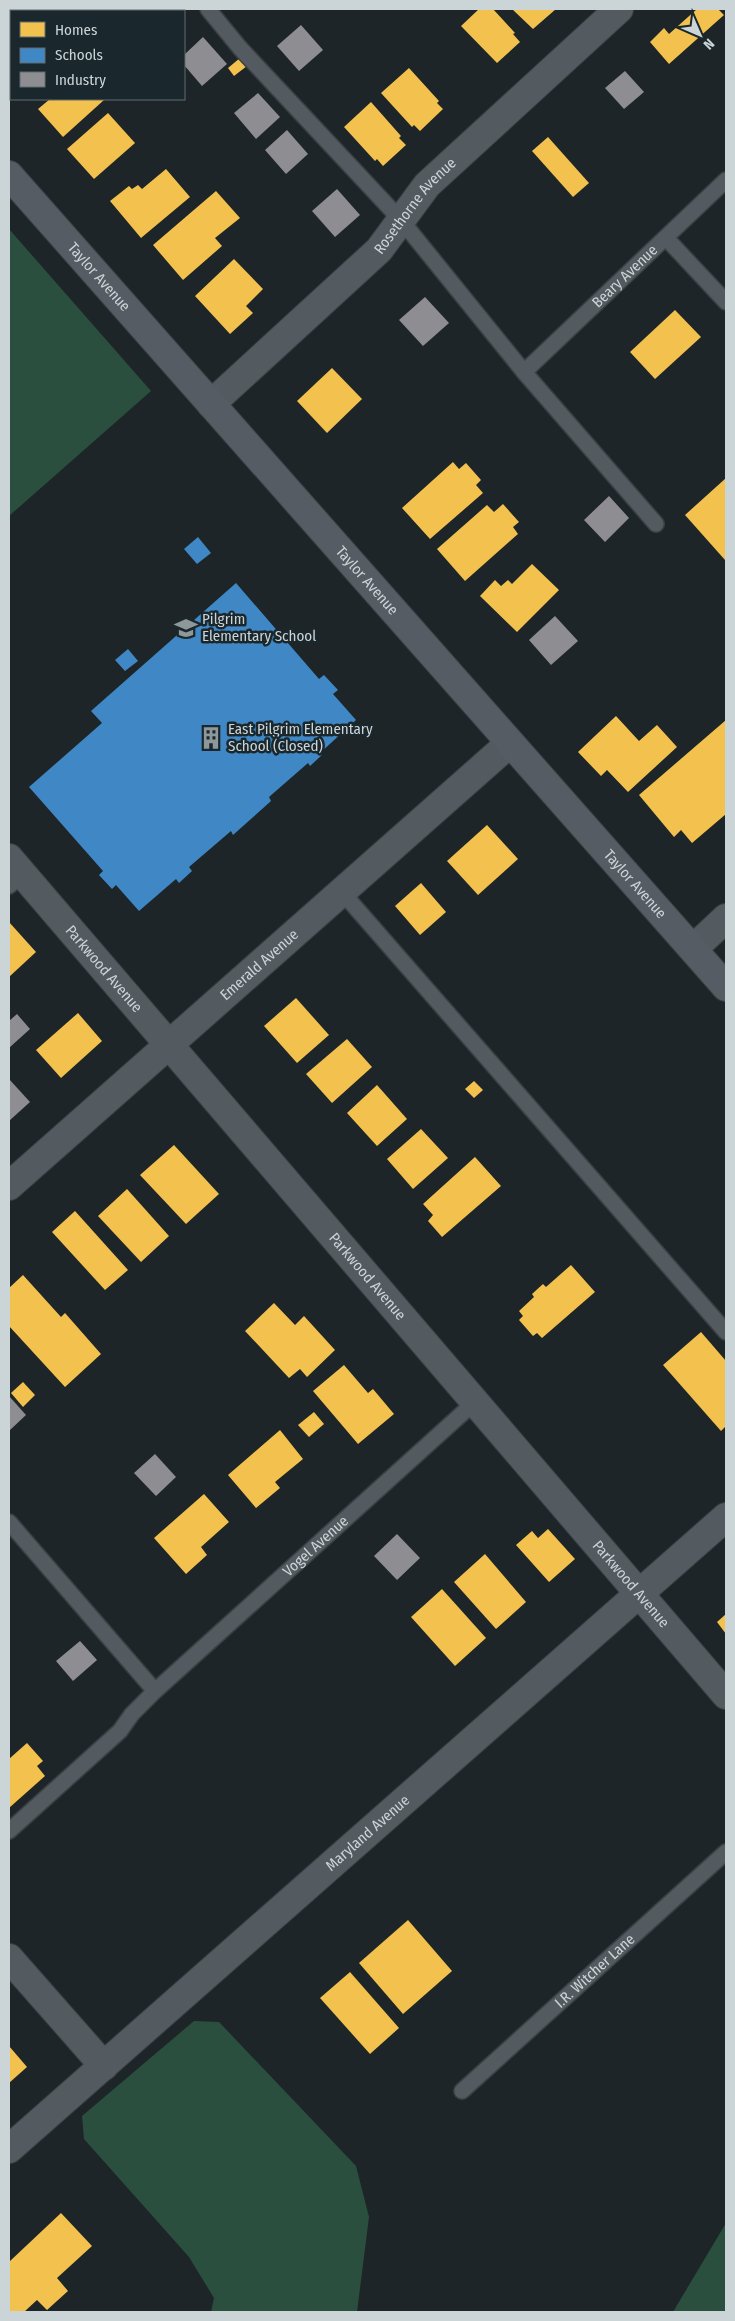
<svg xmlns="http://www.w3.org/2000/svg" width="735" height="2321" viewBox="0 0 735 2321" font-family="'Fira Sans Condensed',sans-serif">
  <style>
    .green { fill: #2b4f3e }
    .homes { fill: #f2c14e }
    .schools { fill: #3f88c5 }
    .industry { fill: #8d8d92 }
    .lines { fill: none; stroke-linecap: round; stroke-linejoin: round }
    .lane-casing { stroke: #3b4043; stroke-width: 18 }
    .street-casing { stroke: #3b4043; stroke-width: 30 }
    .secondary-casing { stroke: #3b4043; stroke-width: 30 }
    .lane { stroke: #545b60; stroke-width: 15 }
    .street { stroke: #545b60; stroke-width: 28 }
    .secondary { stroke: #555c64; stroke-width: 28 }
    .labels { text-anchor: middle; stroke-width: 5; stroke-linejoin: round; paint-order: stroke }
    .street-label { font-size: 15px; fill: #cbd4d7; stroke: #1a272c }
    .poi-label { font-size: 15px; fill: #cbd4d7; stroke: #1a272c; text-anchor: start }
  </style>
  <rect width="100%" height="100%" fill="#1e2528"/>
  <g class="green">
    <polygon points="9,229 151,391 9,516"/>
    <polygon points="194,2021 219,2022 356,2166 369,2217 357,2312 211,2312 214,2298 189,2257 84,2139 82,2116"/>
    <polygon points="726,2223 726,2312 673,2312"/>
  </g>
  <g class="homes">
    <polygon points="9,9 30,9 26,11 11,11 11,35 9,37"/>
    <polygon points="66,9 109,9 106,11 63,11"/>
    <polygon points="479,9 493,9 515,33 513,34 520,42 497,63 461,26"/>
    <polygon points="512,9 556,9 533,29"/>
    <polygon points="697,9 718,9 724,15 669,64 650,42 664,28 669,34"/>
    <polygon points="240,58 247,66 234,76 228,68"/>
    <polygon points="409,68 439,101 437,103 443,109 420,131 414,125 412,127 381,93"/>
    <polygon points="50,99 103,99 104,100 63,137 38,109"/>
    <polygon points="371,102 401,136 399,138 406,145 383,166 377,159 375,161 344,127"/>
    <polygon points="108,113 135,143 94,179 67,149"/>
    <polygon points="548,137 589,183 573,197 532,151"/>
    <polygon points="166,169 190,197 141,238 110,201 129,186 132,189 138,185 142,189"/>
    <polygon points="216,191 240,218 215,238 222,246 183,280 153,245"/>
    <polygon points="234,259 263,289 246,306 253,313 230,334 195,296"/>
    <polygon points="675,310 701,337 655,379 630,352"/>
    <polygon points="332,368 362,399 327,433 297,401"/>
    <polygon points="453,462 459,469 466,463 481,480 476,485 483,493 430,539 402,508"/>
    <polygon points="726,478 726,560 725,560 685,515"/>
    <polygon points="503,504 519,522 513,527 518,534 465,581 437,549 487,505 494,512"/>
    <polygon points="532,564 559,590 517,632 480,596 495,580 501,586 508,580 512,584"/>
    <polygon points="616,716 639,741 657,725 677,747 628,792 607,770 601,776 578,752"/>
    <polygon points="726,720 726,814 692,843 681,830 674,837 639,795"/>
    <polygon points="487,825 518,859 478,895 447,861"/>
    <polygon points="421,883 446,912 420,935 395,906"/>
    <polygon points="9,922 36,952 9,977"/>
    <polygon points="296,998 329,1035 297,1063 264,1026"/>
    <polygon points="78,1013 102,1041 61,1078 36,1050"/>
    <polygon points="347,1039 372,1067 332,1103 306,1074"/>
    <polygon points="474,1081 483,1090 474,1098 465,1089"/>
    <polygon points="377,1085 407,1119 377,1146 347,1113"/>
    <polygon points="421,1129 448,1158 413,1189 387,1159"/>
    <polygon points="174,1145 219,1194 186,1224 140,1175"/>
    <polygon points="475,1157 501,1186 442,1237 428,1221 433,1215 423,1204"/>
    <polygon points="127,1189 169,1236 141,1262 98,1216"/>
    <polygon points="75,1211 128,1270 105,1290 52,1232"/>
    <polygon points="571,1265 595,1292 542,1338 537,1333 533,1336 519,1320 523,1316 519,1311 534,1297 532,1294 543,1284 546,1287"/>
    <polygon points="23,1275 61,1317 65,1313 101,1354 65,1387 9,1326 9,1288"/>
    <polygon points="274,1303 295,1325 304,1316 335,1350 307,1377 300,1369 289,1378 245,1331"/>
    <polygon points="701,1332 726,1361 726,1426 721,1431 663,1365"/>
    <polygon points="344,1365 368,1393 373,1389 394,1414 358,1444 313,1391"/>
    <polygon points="23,1382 35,1395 23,1407 11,1393"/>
    <polygon points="314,1412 324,1424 309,1437 298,1425"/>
    <polygon points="280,1430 303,1459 275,1482 280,1488 256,1508 228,1475"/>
    <polygon points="204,1494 229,1522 201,1547 207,1555 186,1574 154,1538"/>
    <polygon points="548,1529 575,1559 549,1582 516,1545 532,1531 538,1538"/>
    <polygon points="485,1554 526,1602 496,1629 454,1582"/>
    <polygon points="442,1589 486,1638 455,1666 411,1617"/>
    <polygon points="726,1614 726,1634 717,1622"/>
    <polygon points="27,1743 43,1761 37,1766 45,1776 9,1808 9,1759"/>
    <polygon points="408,1920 452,1971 403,2014 359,1963"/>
    <polygon points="350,1972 399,2028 370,2054 320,1998"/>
    <polygon points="9,2046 27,2067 9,2083"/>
    <polygon points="61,2213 92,2246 57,2278 68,2291 47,2310 37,2300 24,2312 9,2312 9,2262"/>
  </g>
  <g class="schools">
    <polygon points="198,537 211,553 197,564 184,549"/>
    <polygon points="236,583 319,679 324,675 338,690 333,694 356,720 320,753 322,755 310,766 308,763 269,797 271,801 233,835 231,831 189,867 192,871 179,883 176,879 139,911 116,885 112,889 99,875 103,871 29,787 102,723 91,711"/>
    <polygon points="128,649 138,661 125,671 115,660"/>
  </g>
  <g class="industry">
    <polygon points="301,25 323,50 299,71 277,46"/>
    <polygon points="203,37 227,64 202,86 184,65 184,55"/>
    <polygon points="625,71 644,92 624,109 605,88"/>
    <polygon points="258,93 280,117 256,139 234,113"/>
    <polygon points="287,130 308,154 286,174 265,150"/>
    <polygon points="337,189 360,215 335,237 312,211"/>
    <polygon points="425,297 449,323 423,346 399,320"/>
    <polygon points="609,496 629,518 605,542 584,520"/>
    <polygon points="555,616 578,641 551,665 529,640"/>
    <polygon points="17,1014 30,1029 9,1048 9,1021"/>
    <polygon points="9,1079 30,1102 9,1121"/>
    <polygon points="9,1396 26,1415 9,1431"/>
    <polygon points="155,1454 176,1477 156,1496 134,1473"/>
    <polygon points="397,1534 420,1558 397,1580 374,1556"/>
    <polygon points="80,1641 97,1660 73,1681 56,1661"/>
  </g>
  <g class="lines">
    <defs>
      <g id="lane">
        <polyline points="208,9 240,48 401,220 524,372 656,524"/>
        <polyline points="666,238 726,302"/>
        <path id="s1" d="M524,372l202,-192"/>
        <polyline points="9,886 23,874"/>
        <polyline points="342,892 726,1332"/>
        <polyline points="9,1522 155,1691"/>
        <path id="s2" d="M9,1831l111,-100 12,-17 23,-23 321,-290"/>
        <path id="s3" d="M462,2091l264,-239"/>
      </g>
      <g id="street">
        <path id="s4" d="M211,404l168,-154 48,-65 192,-176"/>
        <path id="s5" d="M9,858l717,837"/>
        <polyline points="693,949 726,918"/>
        <path id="s6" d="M9,1186l501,-443"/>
        <polyline points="9,1958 104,2066"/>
        <path id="s7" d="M9,2149l717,-632"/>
      </g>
      <g id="secondary">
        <path id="s8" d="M9,175l717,812"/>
      </g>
    </defs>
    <use href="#lane" class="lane-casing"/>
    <use href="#street" class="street-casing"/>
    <use href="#secondary" class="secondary-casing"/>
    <use href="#lane" class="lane"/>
    <use href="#street" class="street"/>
    <use href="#secondary" class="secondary"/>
  </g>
  <defs>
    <symbol id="school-bare" viewBox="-9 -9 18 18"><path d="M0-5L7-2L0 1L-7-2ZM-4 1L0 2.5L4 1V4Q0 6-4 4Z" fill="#8e979a" stroke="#1a272c" stroke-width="2.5" paint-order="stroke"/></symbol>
    <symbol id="building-bare" viewBox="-9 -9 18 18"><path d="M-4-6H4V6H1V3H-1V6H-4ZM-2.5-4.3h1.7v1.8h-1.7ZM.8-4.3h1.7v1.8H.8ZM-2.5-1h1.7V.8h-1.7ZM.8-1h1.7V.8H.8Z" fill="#8e979a" stroke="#1a272c" stroke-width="2.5" paint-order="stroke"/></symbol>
  </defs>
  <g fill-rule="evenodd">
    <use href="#school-bare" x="170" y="612" width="32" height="32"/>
    <use href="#building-bare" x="195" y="722" width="32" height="32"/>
  </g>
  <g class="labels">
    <g class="street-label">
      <text dy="5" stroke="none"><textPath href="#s4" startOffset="285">Rosethorne Avenue</textPath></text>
      <text dy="5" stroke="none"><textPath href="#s1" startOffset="139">Beary Avenue</textPath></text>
      <text dy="5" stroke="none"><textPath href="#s8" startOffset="136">Taylor Avenue</textPath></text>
      <text dy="5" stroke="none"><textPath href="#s8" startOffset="541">Taylor Avenue</textPath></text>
      <text dy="5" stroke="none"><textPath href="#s8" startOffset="946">Taylor Avenue</textPath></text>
      <text dy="5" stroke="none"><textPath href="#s6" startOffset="334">Emerald Avenue</textPath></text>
      <text dy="5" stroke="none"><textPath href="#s5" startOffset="146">Parkwood Avenue</textPath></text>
      <text dy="5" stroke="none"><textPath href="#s5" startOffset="551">Parkwood Avenue</textPath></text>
      <text dy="5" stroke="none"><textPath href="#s2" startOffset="419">Vogel Avenue</textPath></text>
      <text dy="5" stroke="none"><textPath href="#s5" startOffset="956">Parkwood Avenue</textPath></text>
      <text dy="5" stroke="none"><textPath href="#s7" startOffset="478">Maryland Avenue</textPath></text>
      <text dy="5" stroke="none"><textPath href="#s3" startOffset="179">I.R. Witcher Lane</textPath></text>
    </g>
    <g class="poi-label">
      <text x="202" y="624">Pilgrim<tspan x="202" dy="17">Elementary School</tspan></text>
      <text x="228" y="734">East Pilgrim Elementary<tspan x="228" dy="17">School (Closed)</tspan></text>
    </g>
  </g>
  <rect width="735" height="2321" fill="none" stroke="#cbd4d7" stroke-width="20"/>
  <rect x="10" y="10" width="175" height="90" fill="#1a272c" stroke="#616c70"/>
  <rect x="20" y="22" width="25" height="15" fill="#f2c14e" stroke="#616c70"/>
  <text x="55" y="35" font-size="15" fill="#cbd4d7">Homes</text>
  <rect x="20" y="48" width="25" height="15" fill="#3f88c5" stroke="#616c70"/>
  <text x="55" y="60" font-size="15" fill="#cbd4d7">Schools</text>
  <rect x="20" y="72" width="25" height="15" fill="#8d8d92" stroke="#616c70"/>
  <text x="55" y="85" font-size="15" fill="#cbd4d7">Industry</text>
  <g transform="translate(700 35) rotate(135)" stroke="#1a272c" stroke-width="4" paint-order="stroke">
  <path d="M0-4L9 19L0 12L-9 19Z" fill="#cbd4d7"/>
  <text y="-8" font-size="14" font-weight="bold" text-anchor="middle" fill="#cbd4d7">N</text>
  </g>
</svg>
